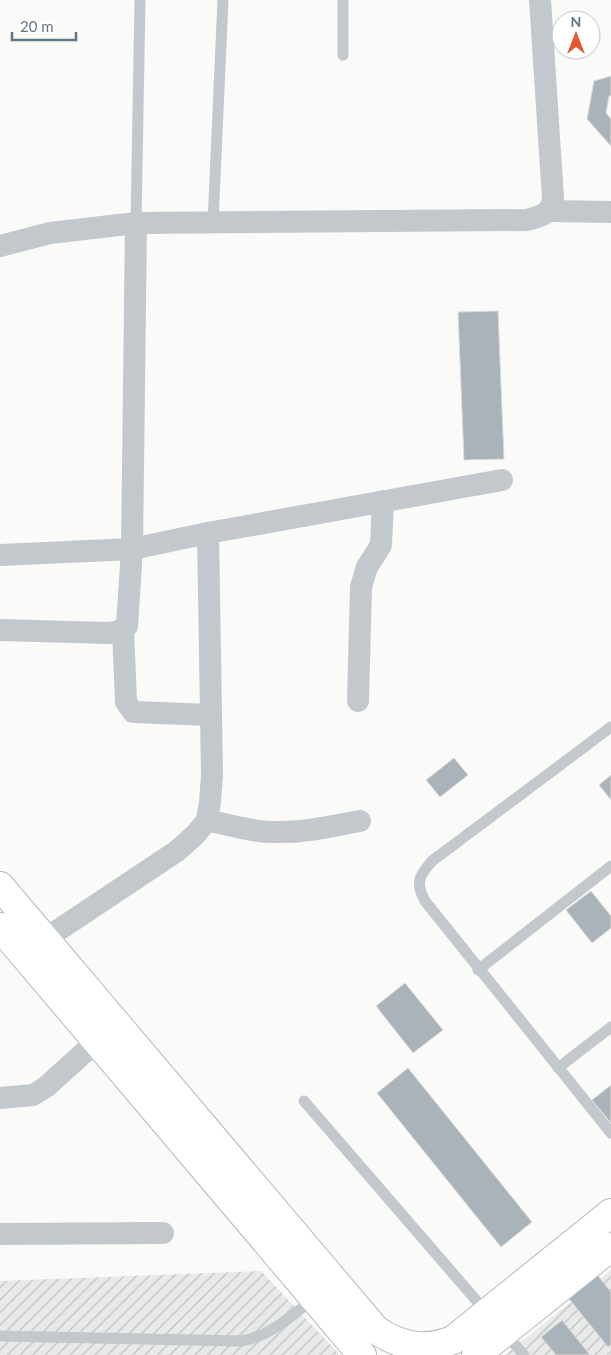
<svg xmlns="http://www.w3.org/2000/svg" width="611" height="1355" viewBox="0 0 611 1355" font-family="Lato,sans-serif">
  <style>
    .industrial { fill: url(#industrial-furrows) }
    .building { fill: #aab3b9; stroke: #dcdcda }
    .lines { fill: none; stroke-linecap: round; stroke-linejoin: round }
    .secondary-casing { stroke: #b3babf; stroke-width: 30 }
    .lane { stroke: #c3c8cc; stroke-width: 11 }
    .street { stroke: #c3c8cc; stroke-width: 22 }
    .secondary { stroke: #fff; stroke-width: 28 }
  </style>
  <defs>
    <pattern id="industrial-furrows" width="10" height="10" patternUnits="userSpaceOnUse" patternTransform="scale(1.25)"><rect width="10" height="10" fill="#e8e9e9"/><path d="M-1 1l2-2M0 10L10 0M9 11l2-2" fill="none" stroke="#c0c1c2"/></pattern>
  </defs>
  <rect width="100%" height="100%" fill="#fafaf8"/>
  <g class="industrial">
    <polygon points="611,1270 611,1355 505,1355"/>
    <polygon points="261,1271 340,1355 0,1355 0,1281"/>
  </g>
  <g class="building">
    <polygon points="611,76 611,96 609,96 606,113 611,119 611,146 587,119 594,81"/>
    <polygon points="498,311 504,459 464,460 458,312"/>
    <polygon points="454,758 468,775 440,797 426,780"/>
    <polygon points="611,775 611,800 599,785"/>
    <polygon points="591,891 611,916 611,928 592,943 566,910"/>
    <polygon points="405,983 443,1030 413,1053 376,1006"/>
    <polygon points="408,1068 532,1222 501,1247 377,1093"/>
    <polygon points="611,1085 611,1123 592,1100"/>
    <polygon points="595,1272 611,1292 611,1345 608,1347 566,1295"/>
    <polygon points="562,1320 590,1355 556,1355 541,1337"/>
  </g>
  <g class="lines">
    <defs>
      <g id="secondary">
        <path d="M0,886l376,444c26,17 48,21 77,10l158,-127"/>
        <polyline points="0,927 362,1355"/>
        <polyline points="476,1355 611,1247"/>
      </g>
    </defs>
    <use href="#secondary" class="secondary-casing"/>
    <g class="lane">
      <polyline points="343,55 343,0"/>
      <polyline points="136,223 140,0"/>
      <polyline points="213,223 223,0"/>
      <path d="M611,727l-179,134c-13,15 -17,21 -7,40l186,232"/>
      <polyline points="478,970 611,866"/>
      <polyline points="558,1068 611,1027"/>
      <polyline points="304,1101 488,1314"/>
      <polyline points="504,1332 524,1355"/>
      <path d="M0,1336l241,5c29,-4 51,-26 74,-43"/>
    </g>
    <g class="street">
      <polyline points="549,211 611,212"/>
      <path d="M0,246l50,-13 86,-10 390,-3c14,-3 26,-6 27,-22l-13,-198"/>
      <polyline points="0,555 132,549 208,533 502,480"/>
      <polyline points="0,630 107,633 117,632 127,626 132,549 136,223"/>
      <polyline points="123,630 126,702 133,712 210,715"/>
      <polyline points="358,701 361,587 367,567 381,545 383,501"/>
      <path d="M207,820c22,5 45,12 68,12 29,1 57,-6 85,-11"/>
      <polyline points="45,939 177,851 196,834 207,820 210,802 212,775 208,533"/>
      <polyline points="0,1098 33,1095 46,1087 98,1040"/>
      <polyline points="0,1234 163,1233"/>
    </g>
    <use href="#secondary" class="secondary"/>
  </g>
  <g transform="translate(576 35)"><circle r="24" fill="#ffffff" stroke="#c1c8cd"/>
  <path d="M0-4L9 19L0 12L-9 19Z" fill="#e4572e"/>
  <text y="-8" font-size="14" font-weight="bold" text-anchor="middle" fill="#657683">N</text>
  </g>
  <path d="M12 32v8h64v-8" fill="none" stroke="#657683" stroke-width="2.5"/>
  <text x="20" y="32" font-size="15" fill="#657683" stroke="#ffffff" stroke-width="4" paint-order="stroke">20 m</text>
</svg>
